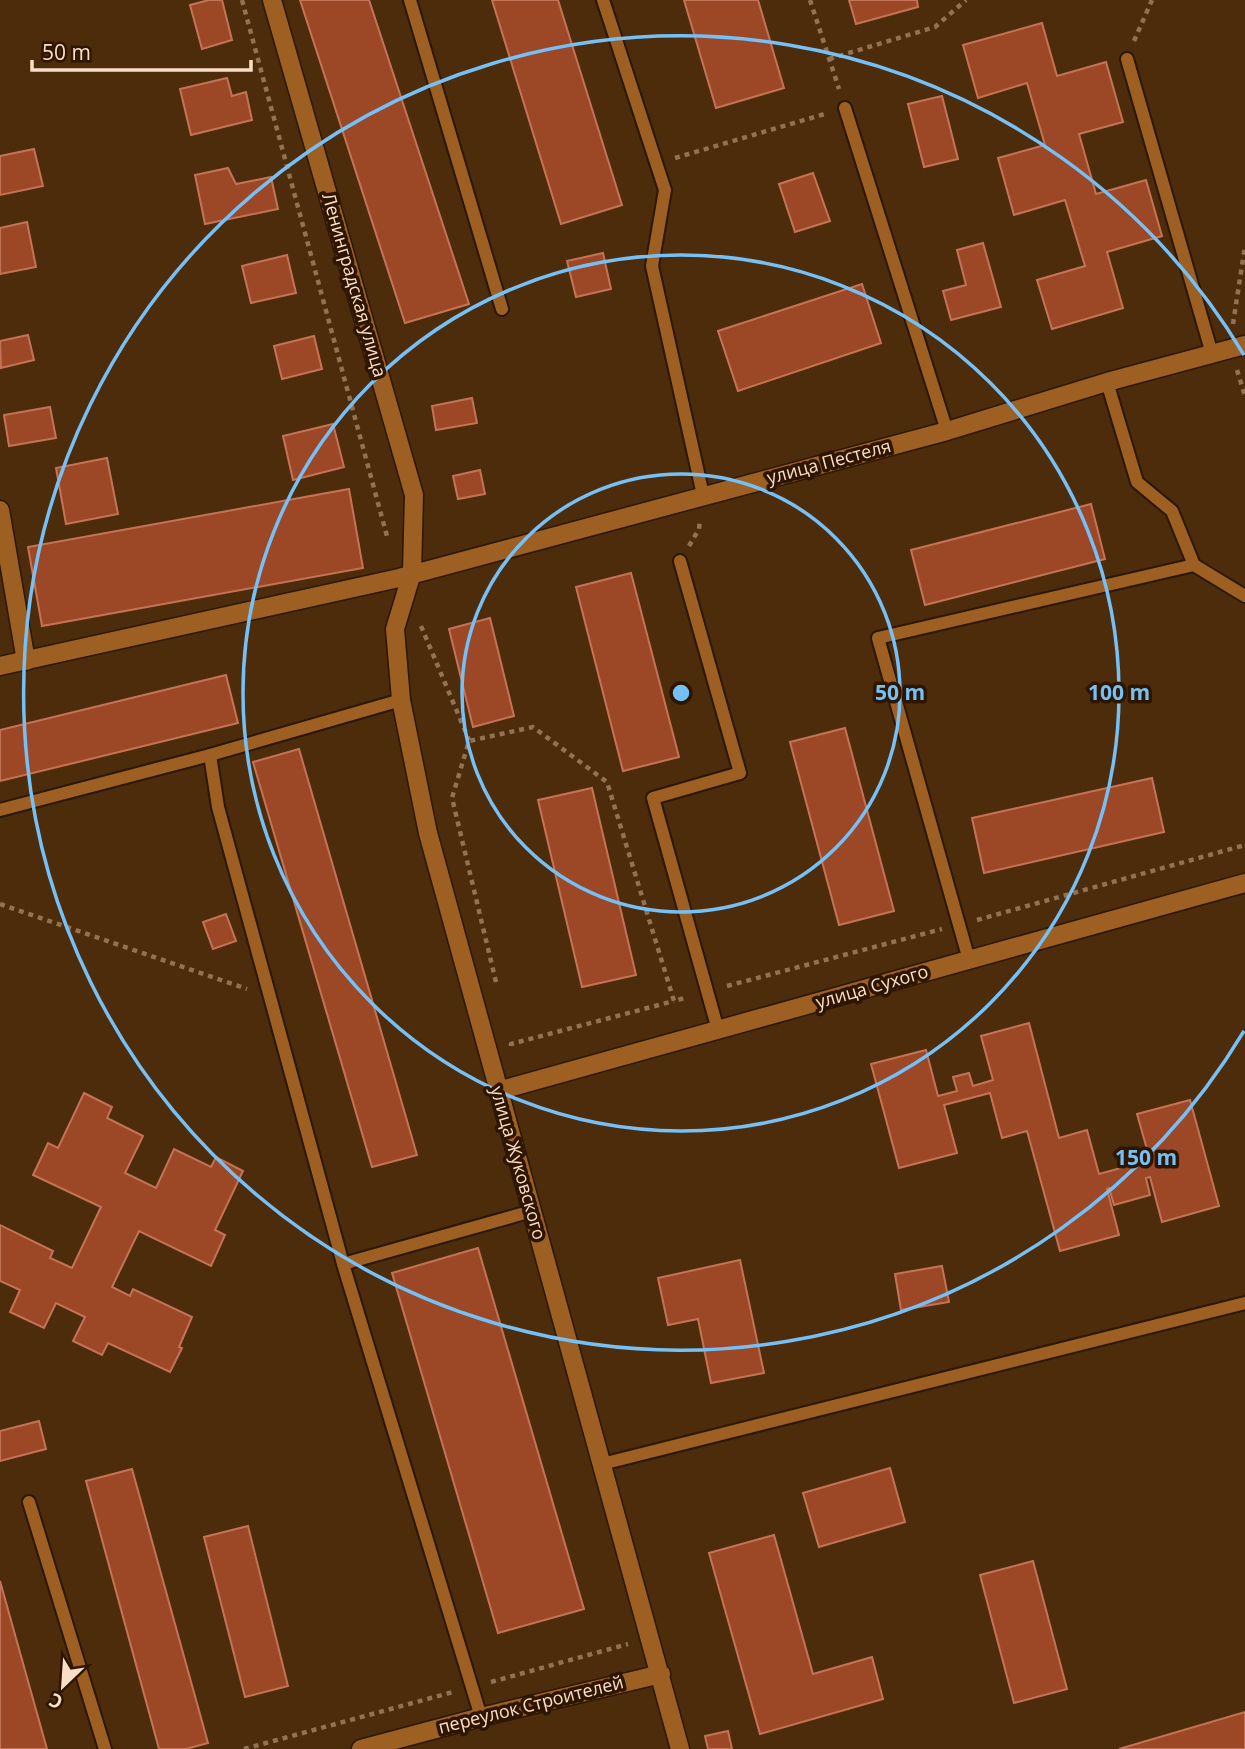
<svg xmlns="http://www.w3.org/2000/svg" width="1245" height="1749" viewBox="0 0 1245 1749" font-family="'Open Sans',sans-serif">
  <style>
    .building { fill: #9c4725; stroke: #c47456; stroke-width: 2 }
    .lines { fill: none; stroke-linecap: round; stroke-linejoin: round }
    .lane-casing { stroke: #2b1705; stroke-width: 16 }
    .street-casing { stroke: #2b1705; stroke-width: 21 }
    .secondary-casing { stroke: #2b1705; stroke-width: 21 }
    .path { stroke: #927255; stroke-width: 4.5; stroke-dasharray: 5 5; stroke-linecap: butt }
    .lane { stroke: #9e6022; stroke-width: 12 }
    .street { stroke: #9e6022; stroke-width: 18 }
    .secondary { stroke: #9e6022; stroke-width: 18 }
    .ring { fill: none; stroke: #75c0f6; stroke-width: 3.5 }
    .labels { text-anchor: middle; stroke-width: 7; stroke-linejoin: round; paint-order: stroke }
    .street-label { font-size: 18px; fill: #fbdec7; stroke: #2e1500 }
    .centre { fill: #75c0f6; stroke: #2e1500; stroke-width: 3.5 }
    .ring-label { font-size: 21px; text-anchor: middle; font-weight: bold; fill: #75c0f6; stroke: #2e1500; stroke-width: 7; stroke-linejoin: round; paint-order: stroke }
  </style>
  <rect width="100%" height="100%" fill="#4d2c0b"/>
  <g class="building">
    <polygon points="209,0 222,0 232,40 202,49 190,5"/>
    <polygon points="300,0 369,0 469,304 405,323"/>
    <polygon points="492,0 558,0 622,205 561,224"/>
    <polygon points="684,0 758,0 784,88 716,108"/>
    <polygon points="849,0 917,0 918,7 856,24"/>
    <polygon points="1042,23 1057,76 1106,62 1123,122 1079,134 1096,194 1146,180 1162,236 1107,252 1123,308 1052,329 1037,280 1085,266 1065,200 1014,215 998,158 1045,145 1027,83 978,98 963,45"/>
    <polygon points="227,78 232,96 246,92 252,120 191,135 180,89"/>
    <polygon points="942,96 958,159 924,167 908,104"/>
    <polygon points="34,149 43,186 0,195 0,156"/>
    <polygon points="228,168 236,184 271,177 278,209 205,224 195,175"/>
    <polygon points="813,173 830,221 795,232 779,184"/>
    <polygon points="27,222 36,267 0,274 0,228"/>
    <polygon points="983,243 1001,307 951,320 943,291 966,285 957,250"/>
    <polygon points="603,253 611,289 576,297 567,261"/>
    <polygon points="287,255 296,293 251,303 242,266"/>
    <polygon points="862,284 881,343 738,391 718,331"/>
    <polygon points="28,335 34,360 1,368 0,341"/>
    <polygon points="314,336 322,369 282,379 274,346"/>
    <polygon points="472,398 477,423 436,430 432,406"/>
    <polygon points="50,407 56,438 9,446 4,415"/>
    <polygon points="333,424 344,467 293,480 283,436"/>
    <polygon points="107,458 118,514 66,524 56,468"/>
    <polygon points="480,470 485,494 458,499 453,476"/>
    <polygon points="349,489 363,568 42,626 28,547"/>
    <polygon points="1091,504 1105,559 925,605 911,550"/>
    <polygon points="631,573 679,757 623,771 576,587"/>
    <polygon points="490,618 514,716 473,727 449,629"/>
    <polygon points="226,675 238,723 0,781 0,730"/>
    <polygon points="845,728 894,911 839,925 790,742"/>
    <polygon points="299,749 417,1155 372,1167 253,762"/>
    <polygon points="1152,778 1164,832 984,873 972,818"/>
    <polygon points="592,788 636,975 582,987 538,800"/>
    <polygon points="226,914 236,941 213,949 203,922"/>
    <polygon points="1029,1023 1059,1138 1087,1130 1099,1174 1150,1160 1137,1114 1190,1100 1219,1206 1162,1222 1150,1177 1146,1178 1150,1195 1114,1205 1109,1188 1107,1189 1119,1235 1060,1251 1027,1131 1002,1138 990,1093 944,1105 957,1153 899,1168 871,1064 926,1050 938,1096 957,1091 953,1077 969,1073 973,1086 993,1080 981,1036"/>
    <polygon points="84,1093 112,1107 107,1118 143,1136 125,1173 156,1188 174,1149 211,1167 216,1157 243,1171 215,1230 225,1235 211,1266 139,1231 112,1287 130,1296 133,1289 192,1317 179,1347 182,1348 170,1372 108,1343 102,1355 73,1341 85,1317 56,1303 44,1328 10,1312 20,1290 0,1281 0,1225 53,1251 50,1258 72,1268 101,1207 33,1175 48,1143 58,1148"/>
    <polygon points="478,1248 584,1609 498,1633 392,1273"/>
    <polygon points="740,1260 764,1373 711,1383 698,1319 668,1325 658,1278"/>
    <polygon points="942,1266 949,1302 901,1310 895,1274"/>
    <polygon points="39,1421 46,1449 0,1461 0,1431"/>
    <polygon points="890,1468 905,1522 819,1547 803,1493"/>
    <polygon points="132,1469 208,1743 186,1749 159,1749 86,1481"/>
    <polygon points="248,1526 288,1686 245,1697 204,1537"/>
    <polygon points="774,1535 813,1674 872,1657 883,1699 760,1734 709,1553"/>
    <polygon points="1033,1561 1067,1689 1014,1703 980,1575"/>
    <polygon points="0,1581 47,1749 0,1749"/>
    <polygon points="1245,1712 1245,1749 1119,1749"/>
    <polygon points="728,1731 732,1749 708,1749 705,1736"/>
  </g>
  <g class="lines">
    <defs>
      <g id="lane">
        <polyline points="410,0 502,309"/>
        <polyline points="603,0 665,190 652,266 703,495"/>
        <polyline points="1127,59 1212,354"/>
        <polyline points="845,108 947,431"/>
        <polyline points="1107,382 1137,482 1172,511 1194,565 1245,596"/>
        <polyline points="680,561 740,773 653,798 718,1030"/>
        <polyline points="210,755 218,807 343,1264"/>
        <polyline points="0,810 210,755 401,700"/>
        <polyline points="969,960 878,638 1194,565"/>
        <polyline points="602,1464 1245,1303"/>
        <polyline points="29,1502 105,1749"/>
        <polyline points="481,1717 343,1264 532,1211"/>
      </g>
      <g id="street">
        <polyline points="0,510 26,661"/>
        <polyline points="0,666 399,578 947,431 1107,382 1245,345"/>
        <polyline points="498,1091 1245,883"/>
        <polyline points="361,1749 481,1717 661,1674"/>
      </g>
      <polyline id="secondary" points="272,0 414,495 412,573 395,629 401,700 428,833 680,1749"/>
    </defs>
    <use href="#lane" class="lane-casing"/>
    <use href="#street" class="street-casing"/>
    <use href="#secondary" class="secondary-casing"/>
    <g class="path">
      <polyline points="242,0 388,540"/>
      <polyline points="810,0 839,89"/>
      <polyline points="1134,41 1152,0"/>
      <polyline points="829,59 935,27 966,0"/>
      <polyline points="675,158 828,113"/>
      <polyline points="1233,324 1245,246"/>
      <polyline points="1237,370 1245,396"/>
      <polyline points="689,546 699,529 700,519"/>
      <polyline points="421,626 469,740"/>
      <polyline points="0,904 247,989"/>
      <polyline points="977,920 1245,845"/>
      <polyline points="496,982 452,798 469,741 533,727 607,782 674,1001 688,997"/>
      <polyline points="727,986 942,929"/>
      <polyline points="511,1046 511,1044 674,1001"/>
      <polyline points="491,1682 628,1644"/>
      <polyline points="244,1749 453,1692"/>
    </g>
    <use href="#lane" class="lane"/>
    <use href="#street" class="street"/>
    <use href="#secondary" class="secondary"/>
  </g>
  <g class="ring">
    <circle cx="681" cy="693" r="219"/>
    <circle cx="681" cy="693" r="438"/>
    <path d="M1244 1031A657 657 0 1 1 1244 355"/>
  </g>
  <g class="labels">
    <g class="street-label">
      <text transform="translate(354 285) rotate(74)" y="6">Ленинградская улица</text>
      <text transform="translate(829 462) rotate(-15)" y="6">улица Пестеля</text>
      <text transform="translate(872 987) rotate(-16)" y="6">улица Сухого</text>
      <text transform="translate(518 1163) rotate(74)" y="6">улица Жуковского</text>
      <text transform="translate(531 1705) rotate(-14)" y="6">переулок Строителей</text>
    </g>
  </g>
  <circle cx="681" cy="693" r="10" class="centre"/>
  <g class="ring-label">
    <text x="900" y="700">50 m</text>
    <text x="1119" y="700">100 m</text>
    <text x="1146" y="1165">150 m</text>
  </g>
  <g transform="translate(63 1686) rotate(205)" stroke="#2e1500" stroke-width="5" paint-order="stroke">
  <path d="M0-5L12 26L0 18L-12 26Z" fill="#fbdec7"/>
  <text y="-10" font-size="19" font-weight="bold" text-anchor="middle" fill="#fbdec7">С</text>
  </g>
  <path d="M32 60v10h219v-10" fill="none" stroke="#fbdec7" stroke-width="3.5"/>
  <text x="42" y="60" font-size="21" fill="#fbdec7" stroke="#2e1500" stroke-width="5" paint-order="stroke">50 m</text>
</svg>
